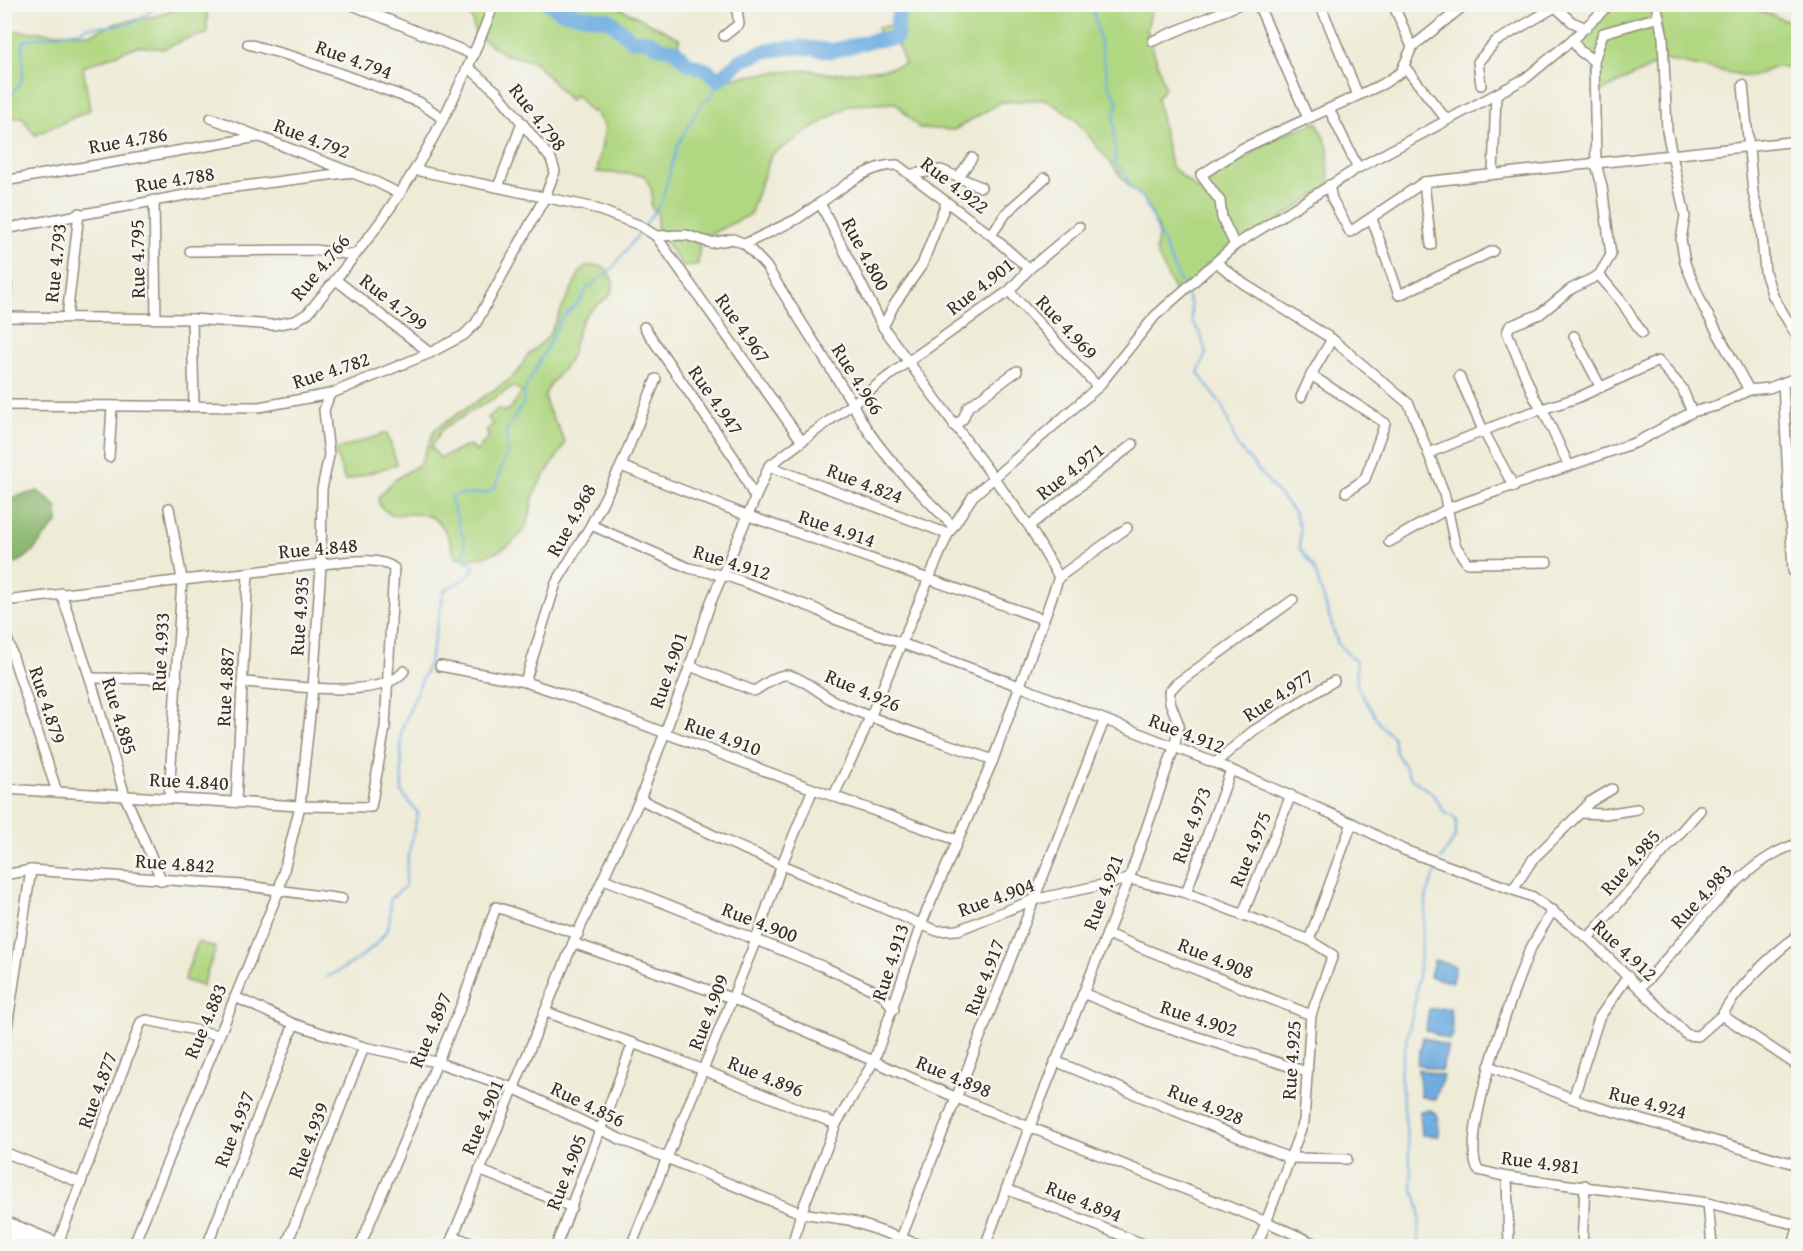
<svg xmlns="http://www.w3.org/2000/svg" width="1803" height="1251" viewBox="0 0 1803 1251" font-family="'Gentium Book Plus',serif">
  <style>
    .green { fill: #b0d781; stroke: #768050; stroke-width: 1.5; fill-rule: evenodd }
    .forest { fill: #8cb86f; stroke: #647146; stroke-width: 1.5 }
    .water { fill: #6eade1; stroke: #546c80; stroke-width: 1.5 }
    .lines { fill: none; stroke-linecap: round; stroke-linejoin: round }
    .stream { stroke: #6eade1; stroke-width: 2 }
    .river { stroke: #6eade1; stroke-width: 15 }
    .minor-casing { stroke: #948a7a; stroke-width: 12 }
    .major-casing { stroke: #948a7a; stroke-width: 15 }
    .minor { stroke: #fff; stroke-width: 9 }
    .major { stroke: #fff; stroke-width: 12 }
    .labels { text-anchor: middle; stroke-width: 5; stroke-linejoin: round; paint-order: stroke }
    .street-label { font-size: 20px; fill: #3b2a1e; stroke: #f6f6f2 }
  </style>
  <rect width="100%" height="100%" fill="#f6f6f2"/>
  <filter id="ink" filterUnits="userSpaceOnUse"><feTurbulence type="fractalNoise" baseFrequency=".0167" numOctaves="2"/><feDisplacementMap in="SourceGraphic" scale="12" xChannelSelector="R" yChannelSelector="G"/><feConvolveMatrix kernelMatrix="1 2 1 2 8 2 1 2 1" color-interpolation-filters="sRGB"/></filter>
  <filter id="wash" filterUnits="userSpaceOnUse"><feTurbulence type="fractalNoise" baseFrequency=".008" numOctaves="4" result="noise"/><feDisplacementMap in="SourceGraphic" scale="24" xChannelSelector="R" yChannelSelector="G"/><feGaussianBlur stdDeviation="1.35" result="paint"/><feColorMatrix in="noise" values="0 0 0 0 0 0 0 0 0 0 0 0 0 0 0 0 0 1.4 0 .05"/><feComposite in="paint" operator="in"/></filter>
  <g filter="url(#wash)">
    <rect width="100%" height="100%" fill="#eeebd7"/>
    <g class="green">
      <polygon points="184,5 207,5 207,34 186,39 163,49 138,46 83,67 90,110 35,135 22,117 5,119 5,31 90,34 117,23 157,16"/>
      <path d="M455,5h159l65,33c-1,21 1,20 19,28 8,3 13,10 21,14l49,-7 41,-3 23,4 54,-5 19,-5 -9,-25h-18v-12l18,-2 4,-14 14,-6h239l-6,24 18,59 -8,10 14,68 27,24 80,-54 39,-14 11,26 1,37 -119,83 -32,30 -22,-46 3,-23 -15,-30 -15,-13 -54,-67 -29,-20 -45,3 -47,28 -35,-2 -23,-25 -47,2 -78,50 -21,60 -50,24 -2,25 -16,3 -25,-39 1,-14 -7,-7 1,-16 -8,-16 -47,-3 8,-45 -11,-17 -3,2 -16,-17 -5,6 -35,-39 -31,-8 -29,-20 -3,-16z"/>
      <polygon points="1610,5 1745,5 1798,25 1798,75 1794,67 1776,67 1751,77 1665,60 1594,95 1594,61 1572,40"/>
      <path d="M586,266h17c28,31 -7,32 -20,53 -7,11 -8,27 -13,39 -5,12 -19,22 -24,34 -5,15 15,34 19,51 -8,16 -21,30 -29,47 -5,10 -4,21 -8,31 -11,27 -45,42 -73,36 -11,-41 -23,-46 -64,-42l-11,-9 -2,-8 15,-17 27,-17 15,-35 73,-48 12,-12 6,-12 22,-20 32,-65zM514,386l8,6 -12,17 -7,3 -4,-4 -11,10 5,6 -7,7 3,5 -13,16 -6,-7 -30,13 -9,-11 11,-18z"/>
      <polygon points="387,433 397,464 345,481 335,450"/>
      <polygon points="198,942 216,948 202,986 184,980"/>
    </g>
    <path class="forest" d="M38,491l18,15 2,16c-23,22 -21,34 -53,46v-62l9,-9z"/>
    <g class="water">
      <polygon points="1434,960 1455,966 1452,982 1430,977"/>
      <polygon points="1450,1008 1453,1035 1449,1040 1426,1030 1429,1009"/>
      <polygon points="1423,1037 1448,1047 1441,1071 1417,1064"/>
      <polygon points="1418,1069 1443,1076 1435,1100 1421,1096"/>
      <polygon points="1431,1110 1437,1115 1439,1136 1422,1135 1420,1111"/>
    </g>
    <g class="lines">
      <g class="stream">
        <polyline points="1092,4 1109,86 1118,102 1114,115 1115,163 1125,173 1129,186 1144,199 1183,288"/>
        <path d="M4,99c31,-20 13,-37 20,-59l56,-9 8,-4 38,-2 14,-6 20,-15"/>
        <polyline points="644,226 661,203 678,144 701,104 712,96 718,80"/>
        <polyline points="1186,293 1191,306 1192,322 1200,332 1206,353 1198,373 1223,407 1237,445 1294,512 1300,528 1300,549 1314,568 1338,644 1356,662 1357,686 1381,726 1393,737 1395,751 1412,779 1432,793 1444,812 1456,819 1456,836 1441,859"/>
        <path d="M326,977c19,-8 53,-29 62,-50 3,-7 2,-20 2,-28l15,-13 3,-29 10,-44 -16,-20 -1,-62 29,-71 14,-69c10,-8 29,-12 30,-27l-10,-5 1,-15 -14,-45 4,-4 31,-2 9,-6 12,-34 -1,-23 17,-26 3,-17 36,-69 18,-17 7,-13 24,-18 30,-39"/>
        <path d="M1419,1246c-3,-24 7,-29 -6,-56l-13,-118 16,-75 11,-104 12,-28"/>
      </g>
      <g class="river">
        <path d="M549,4l13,8 47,8 23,20 17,1 10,6 15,3 13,13 21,8 10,9 23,-20 27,-10 34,-3 29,4 44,-11 21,-2c5,-17 -6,-25 18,-34"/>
        <polyline points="922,4 929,4"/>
      </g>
    </g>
  </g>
  <g filter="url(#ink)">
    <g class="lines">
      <defs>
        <g id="minor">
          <polyline points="350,4 474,55"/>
          <polyline points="1258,4 1308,118"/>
          <polyline points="1320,4 1358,95"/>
          <polyline points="1393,4 1412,47"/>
          <polyline points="1552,4 1572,22 1586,28"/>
          <polyline points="1610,4 1572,40 1580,51 1594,61 1596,164 1602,186 1611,255 1599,275 1621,301 1642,333"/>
          <polyline points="1656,4 1663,37 1667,131 1685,216 1681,240 1685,263 1703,306 1749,390"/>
          <polyline points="1793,4 1798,8"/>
          <polyline points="724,36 739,24 736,4"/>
          <polyline points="1153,41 1240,4"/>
          <polyline points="248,44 294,57 419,102 442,118"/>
          <polyline points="1594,61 1603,33 1659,17"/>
          <polyline points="1404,66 1446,119"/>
          <polyline points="1481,85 1478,62 1495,42 1555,7"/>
          <polyline points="1743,85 1753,192 1761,227 1765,272 1773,296 1798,338"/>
          <polyline points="1329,109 1358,168"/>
          <polyline points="211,118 376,182 400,194"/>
          <polyline points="415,170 591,207 639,225 656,236 686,235 711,243 733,239 745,244 797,219 820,203 883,327 1029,526 1059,577 993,760 922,922 874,1061 836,1124 801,1213 792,1246"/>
          <polyline points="1493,173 1496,94"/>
          <polyline points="912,174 941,170 981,187"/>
          <polyline points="959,176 972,158"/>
          <polyline points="4,181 258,137"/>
          <polyline points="1424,182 1431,245"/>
          <polyline points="1329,185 1332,199 1350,232 1424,182 1798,141"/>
          <polyline points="498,187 522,123"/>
          <polyline points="154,200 156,318"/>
          <path d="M820,203c23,-15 48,-39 77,-38l94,70 38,34"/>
          <polyline points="1372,219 1399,295 1493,251"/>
          <polyline points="4,229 212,190 352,172"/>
          <polyline points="991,235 1007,212 1045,178"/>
          <polyline points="656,236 801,440"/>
          <path d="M745,244l21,22 87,138c18,41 67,89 99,121"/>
          <polyline points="1235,245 1222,218 1220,201 1201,175 1241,149 1383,84 1401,72 1412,47 1466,4"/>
          <polyline points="4,246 7,290 4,308"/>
          <polyline points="190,251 314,250 354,255"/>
          <polyline points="1217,263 1244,284 1332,339 1409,404 1444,493 1455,545 1467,563 1547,562"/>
          <polyline points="336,280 430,353"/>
          <polyline points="1009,291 1098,387"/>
          <path d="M4,317l188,2 81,6 22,-4 13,-8c32,-39 65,-78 92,-120 38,-57 67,-120 92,-184"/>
          <polyline points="67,317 79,213"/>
          <polyline points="192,319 194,406"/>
          <polyline points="644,327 735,459 754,496"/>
          <polyline points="883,327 894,305 922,265 946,203"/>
          <polyline points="1574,336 1600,386"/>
          <polyline points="1332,339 1311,375 1385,423 1365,479 1346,492"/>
          <polyline points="1459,376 1483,430 1514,487"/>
          <polyline points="1783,383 1793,571 1798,575"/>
          <polyline points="1301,397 1311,375"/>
          <polyline points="4,405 259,407 330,394 430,353 464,335 476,323 545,197 555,171 551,159 497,92 469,68"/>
          <polyline points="954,426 963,419 968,407 1017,371"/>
          <polyline points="1429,453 1517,417 1577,398 1658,361 1682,388 1692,412"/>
          <polyline points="109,457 112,406"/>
          <polyline points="621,466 746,515 1043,619"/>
          <polyline points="769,466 948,534"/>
          <polyline points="1569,466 1543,410 1534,397 1507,332 1510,326 1540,314 1571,289 1599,275"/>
          <polyline points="591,525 689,568 730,577 816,609 832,618 1019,686 1215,763 1352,823 1404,850 1533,897 1588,938 1687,1035 1698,1036 1722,1015 1798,1066"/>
          <polyline points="1029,526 1133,444"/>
          <polyline points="1389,542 1449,508 1637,442 1692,412 1716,406 1749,390 1769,388 1798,377"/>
          <polyline points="1059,577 1127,528"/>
          <polyline points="61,593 90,678 125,796 162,881"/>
          <path d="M4,601l317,-37c21,-1 56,-9 73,4l-9,159 -14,80 -71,-1 -296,-17"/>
          <polyline points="4,629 57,792"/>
          <polyline points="440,666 525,682 562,694 813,789 957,840"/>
          <path d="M690,666l64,25c10,-5 21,-16 32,-16 14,0 38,22 52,28 49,23 104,38 155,57"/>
          <polyline points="90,678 177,679"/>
          <path d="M243,682c37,2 138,20 161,-11"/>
          <polyline points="525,682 556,583 591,525 621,466 656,379"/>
          <polyline points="1215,763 1253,731 1334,681"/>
          <polyline points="834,795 859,743 948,534 973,496 1098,387 1155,316 1235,245 1358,168 1526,78 1572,40"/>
          <polyline points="169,798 182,579 169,508"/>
          <polyline points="640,799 723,840 937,931 958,930 1033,900 1129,879 1186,893 1309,940"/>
          <polyline points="236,802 248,573"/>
          <polyline points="1580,813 1590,802 1612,789"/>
          <polyline points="4,875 31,870 241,885 342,899"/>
          <polyline points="604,879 824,967 882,994 894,1009"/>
          <polyline points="1514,888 1533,859 1580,813 1605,814 1637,809"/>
          <polyline points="1186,893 1231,770"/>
          <path d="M1553,910c-9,15 -18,29 -25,44 -15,38 -69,183 -50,216l29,7 201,26 90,22"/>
          <polyline points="1242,916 1291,795"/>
          <polyline points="1107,934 1311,1015"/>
          <polyline points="1588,938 1700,810"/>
          <polyline points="573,943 731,998 957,1098 1267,1222 1320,1246"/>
          <path d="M1641,987c41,-42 100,-129 157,-143"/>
          <polyline points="1083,993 1151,1022 1307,1072"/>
          <polyline points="235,997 294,1024 364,1047 436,1062 513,1088 620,1139 801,1213 849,1220 923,1246"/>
          <polyline points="546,1012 671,1057 836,1124"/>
          <path d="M1722,1015c18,-31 48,-58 76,-80"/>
          <polyline points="4,1047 31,870"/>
          <polyline points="1055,1061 1289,1158 1347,1159"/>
          <polyline points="1489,1066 1584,1103 1798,1165"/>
          <polyline points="1573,1099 1599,1018 1628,976"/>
          <polyline points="4,1152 81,1183"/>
          <polyline points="479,1170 572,1207"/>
          <polyline points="1507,1177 1509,1246"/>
          <polyline points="1006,1189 1148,1246"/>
          <polyline points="1708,1203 1712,1246"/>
          <polyline points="453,1236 479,1246"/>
          <polyline points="57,1246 141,1022 147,1020 218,1035"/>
          <polyline points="133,1246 279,890 300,806 313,688 321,564 322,489 329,455 324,410 330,394"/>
          <polyline points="207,1246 294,1024"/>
          <polyline points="286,1246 364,1047"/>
          <polyline points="360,1246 463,1001 496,907 578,934"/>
          <polyline points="449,1246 573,943 640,799 690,666 710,604 769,466 909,361 1009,291 1029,269 1079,227"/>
          <polyline points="556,1246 633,1043"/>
          <polyline points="631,1246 756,940 782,864 813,789"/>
          <polyline points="898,1246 1104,721"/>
          <polyline points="985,1246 1030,1126 1129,879 1174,748 1179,725 1170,702 1169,692 1176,684 1293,600"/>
          <polyline points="1257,1246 1304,1121 1311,1015 1333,955 1309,940 1352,823"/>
          <polyline points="1582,1246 1585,1185"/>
          <polyline points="1793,1246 1798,1228"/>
        </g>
        <g id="major">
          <polyline points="4,1222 62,1246"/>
          <polyline points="4,1234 35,1246"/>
        </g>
      </defs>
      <use href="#minor" class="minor-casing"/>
      <use href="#major" class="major-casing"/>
      <use href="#minor" class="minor"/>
      <use href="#major" class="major"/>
    </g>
  </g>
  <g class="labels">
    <g class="street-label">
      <text transform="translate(354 59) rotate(20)" y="7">Rue 4.794</text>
      <text transform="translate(538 117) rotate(52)" y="7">Rue 4.798</text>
      <text transform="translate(312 138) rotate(21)" y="7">Rue 4.792</text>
      <text transform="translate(128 140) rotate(-10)" y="7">Rue 4.786</text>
      <text transform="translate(175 179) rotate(-9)" y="7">Rue 4.788</text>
      <text transform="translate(955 185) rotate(38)" y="7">Rue 4.922</text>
      <text transform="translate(866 254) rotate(62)" y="7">Rue 4.800</text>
      <text transform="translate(137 259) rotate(-91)" y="7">Rue 4.795</text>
      <text transform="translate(55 263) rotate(-84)" y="7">Rue 4.793</text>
      <text transform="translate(320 267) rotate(-50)" y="7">Rue 4.766</text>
      <text transform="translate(980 286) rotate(-38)" y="7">Rue 4.901</text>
      <text transform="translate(394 302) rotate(38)" y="7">Rue 4.799</text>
      <text transform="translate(1067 327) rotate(47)" y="7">Rue 4.969</text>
      <text transform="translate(743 328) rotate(55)" y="7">Rue 4.967</text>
      <text transform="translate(331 370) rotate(-18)" y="7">Rue 4.782</text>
      <text transform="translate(858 379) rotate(58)" y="7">Rue 4.966</text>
      <text transform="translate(716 400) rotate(55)" y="7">Rue 4.947</text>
      <text transform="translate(1070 471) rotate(-38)" y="7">Rue 4.971</text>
      <text transform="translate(865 483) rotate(21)" y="7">Rue 4.824</text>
      <text transform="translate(571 520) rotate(-61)" y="7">Rue 4.968</text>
      <text transform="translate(837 528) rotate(19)" y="7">Rue 4.914</text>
      <text transform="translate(318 548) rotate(-5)" y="7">Rue 4.848</text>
      <text transform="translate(732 562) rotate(17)" y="7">Rue 4.912</text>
      <text transform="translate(299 616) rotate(-86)" y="7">Rue 4.935</text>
      <text transform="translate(160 652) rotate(-87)" y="7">Rue 4.933</text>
      <text transform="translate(668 670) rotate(-71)" y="7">Rue 4.901</text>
      <text transform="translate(225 687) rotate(-87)" y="7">Rue 4.887</text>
      <text transform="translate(863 690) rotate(23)" y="7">Rue 4.926</text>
      <text transform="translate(1278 695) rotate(-33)" y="7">Rue 4.977</text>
      <text transform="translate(48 705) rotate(72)" y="7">Rue 4.879</text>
      <text transform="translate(120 716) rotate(73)" y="7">Rue 4.885</text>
      <text transform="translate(1187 733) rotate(21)" y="7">Rue 4.912</text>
      <text transform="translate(723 736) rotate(20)" y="7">Rue 4.910</text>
      <text transform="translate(189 781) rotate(3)" y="7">Rue 4.840</text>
      <text transform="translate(1191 825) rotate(-70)" y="7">Rue 4.973</text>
      <text transform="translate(1250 849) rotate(-68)" y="7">Rue 4.975</text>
      <text transform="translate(1630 862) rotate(-49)" y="7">Rue 4.985</text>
      <text transform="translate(175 863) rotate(4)" y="7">Rue 4.842</text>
      <text transform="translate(1103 892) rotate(-69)" y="7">Rue 4.921</text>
      <text transform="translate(1701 896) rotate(-47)" y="7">Rue 4.983</text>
      <text transform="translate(996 897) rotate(-20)" y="7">Rue 4.904</text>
      <text transform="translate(760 922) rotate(21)" y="7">Rue 4.900</text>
      <text transform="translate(1625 950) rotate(43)" y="7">Rue 4.912</text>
      <text transform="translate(1216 958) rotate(22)" y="7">Rue 4.908</text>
      <text transform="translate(890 962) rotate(-72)" y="7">Rue 4.913</text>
      <text transform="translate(984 977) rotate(-69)" y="7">Rue 4.917</text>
      <text transform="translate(708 1012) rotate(-69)" y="7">Rue 4.909</text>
      <text transform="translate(1199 1018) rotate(18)" y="7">Rue 4.902</text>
      <text transform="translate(205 1021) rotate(-67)" y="7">Rue 4.883</text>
      <text transform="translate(430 1030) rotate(-67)" y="7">Rue 4.897</text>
      <text transform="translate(1291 1060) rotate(-86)" y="7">Rue 4.925</text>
      <text transform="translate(766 1076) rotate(22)" y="7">Rue 4.896</text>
      <text transform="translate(954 1076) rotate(23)" y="7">Rue 4.898</text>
      <text transform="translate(97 1090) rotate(-70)" y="7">Rue 4.877</text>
      <text transform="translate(1648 1102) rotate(15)" y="7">Rue 4.924</text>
      <text transform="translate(588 1104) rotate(26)" y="7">Rue 4.856</text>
      <text transform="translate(1206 1104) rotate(22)" y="7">Rue 4.928</text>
      <text transform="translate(482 1117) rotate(-67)" y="7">Rue 4.901</text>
      <text transform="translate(234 1129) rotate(-69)" y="7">Rue 4.937</text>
      <text transform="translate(308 1140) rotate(-69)" y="7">Rue 4.939</text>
      <text transform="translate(1541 1162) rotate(7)" y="7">Rue 4.981</text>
      <text transform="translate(566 1172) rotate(-69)" y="7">Rue 4.905</text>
      <text transform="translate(1084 1201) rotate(22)" y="7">Rue 4.894</text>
    </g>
  </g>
  <rect width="1803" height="1251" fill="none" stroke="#f6f6f2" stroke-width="24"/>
</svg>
